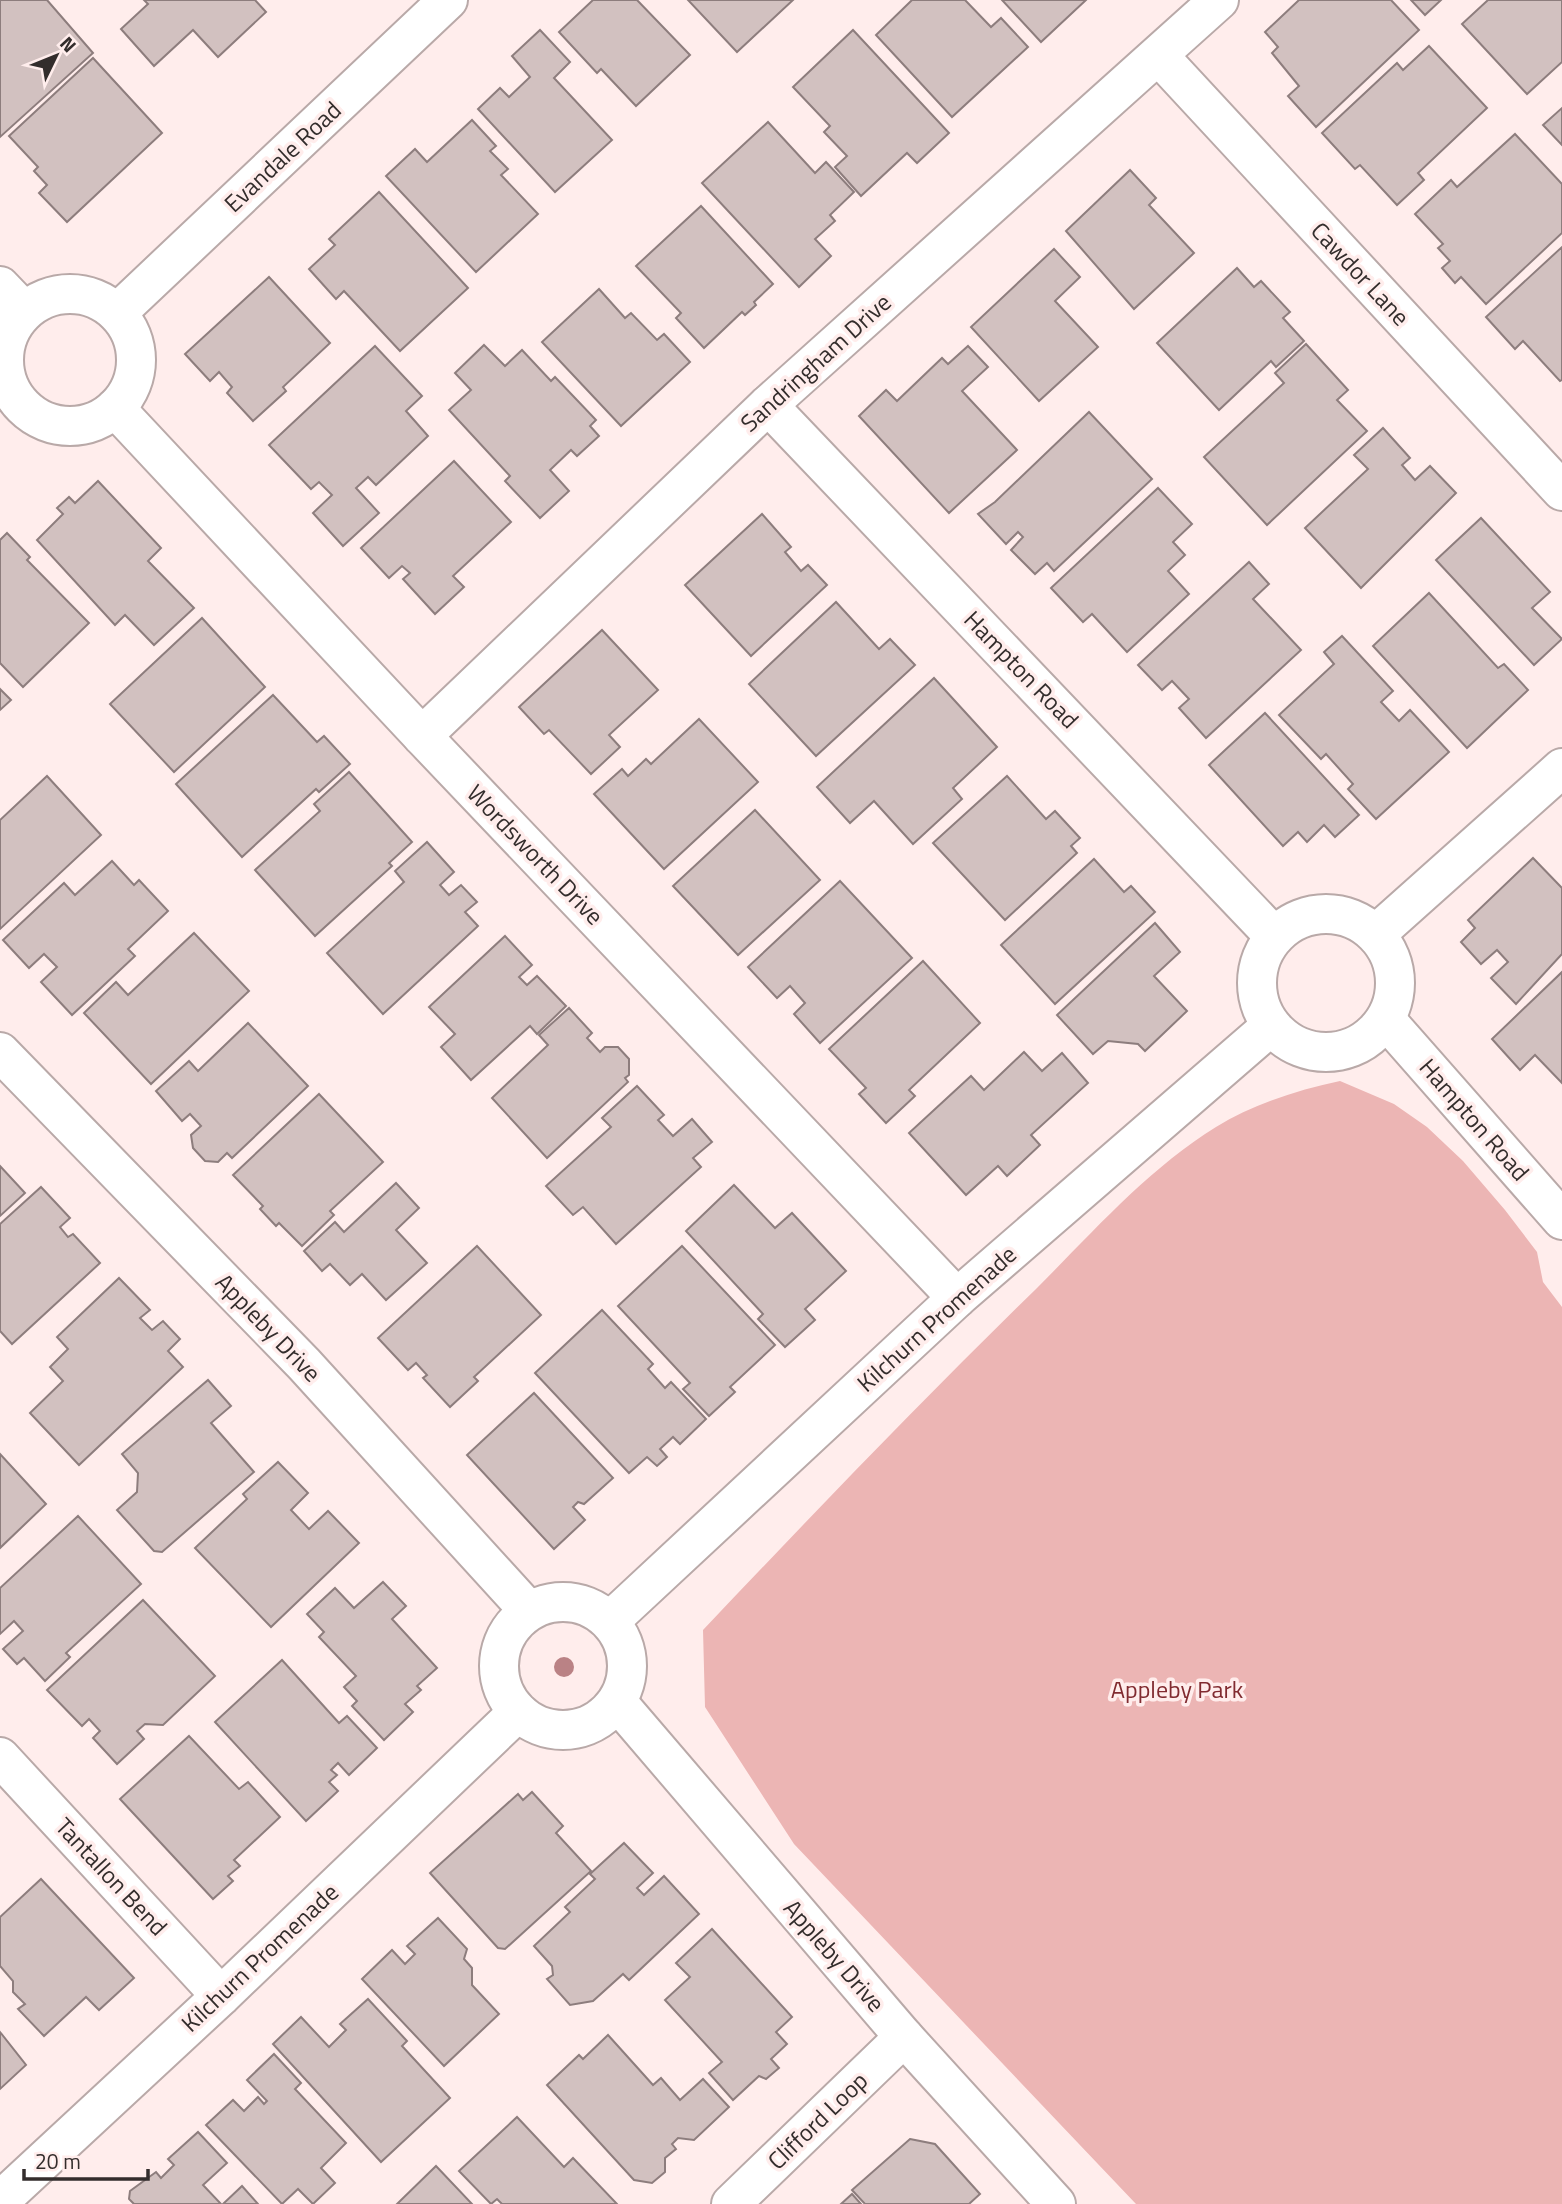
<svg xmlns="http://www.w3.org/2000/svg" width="1562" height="2204" viewBox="0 0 1562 2204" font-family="'Titillium Web',sans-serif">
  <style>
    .green { fill: #ecb5b4 }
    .building { fill: #d2c1c0; stroke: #8d7d7d; stroke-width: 2 }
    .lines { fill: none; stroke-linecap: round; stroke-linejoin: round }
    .minor-casing { stroke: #b9a9a8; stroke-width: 42 }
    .minor { stroke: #fff; stroke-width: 38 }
    .tree { fill: #ba8285 }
    .labels { text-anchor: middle; stroke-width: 7; stroke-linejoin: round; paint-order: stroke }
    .street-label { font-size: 24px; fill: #332d2c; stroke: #ffedec }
    .park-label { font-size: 24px; fill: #812b30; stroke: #ffedec }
  </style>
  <rect width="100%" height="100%" fill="#ffedec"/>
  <path class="green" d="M1340,1081l54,23 33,23 36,34 42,49 32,42 6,30 19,25v897h-426l-342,-360 -89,-137 -2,-77c109,-115 219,-230 333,-341 57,-57 112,-120 180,-162 37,-23 82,-37 124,-46z"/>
  <g class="building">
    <polygon points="0,0 47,0 93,53 0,137"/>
    <polygon points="144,0 255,0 266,12 218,57 193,30 154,66 121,29 148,4"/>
    <polygon points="593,0 637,0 690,55 636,106 601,69 597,73 559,32"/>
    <polygon points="688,0 793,0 737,52"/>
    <polygon points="912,0 965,0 991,27 1001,18 1028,47 952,117 876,35"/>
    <polygon points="1002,0 1086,0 1041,42"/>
    <polygon points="1299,0 1391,0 1419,30 1316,127 1288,96 1299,86 1272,53 1278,47 1265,32"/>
    <polygon points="1411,0 1441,0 1425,15"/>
    <polygon points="1488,0 1562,0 1562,62 1527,94 1462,24"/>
    <polygon points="540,30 570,62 554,78 612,140 555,192 478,109 500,88 509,97 530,77 512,56"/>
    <polygon points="853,30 949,133 917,163 907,153 861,196 835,167 847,156 824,132 830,126 793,87"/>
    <polygon points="1429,46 1487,108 1418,173 1424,180 1397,205 1360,165 1355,169 1322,133 1397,63 1403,70"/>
    <polygon points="93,58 162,133 67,222 39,193 47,185 34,171 38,167 9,136"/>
    <polygon points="1562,108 1562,145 1543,125"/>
    <polygon points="472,120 496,146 490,151 508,169 501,175 538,214 476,272 386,176 415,149 427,162"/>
    <polygon points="768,122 815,173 826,162 854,192 830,215 835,221 815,239 831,256 799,287 702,183"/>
    <polygon points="1515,134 1562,184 1562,233 1486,304 1461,277 1455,283 1442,268 1450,261 1438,248 1443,244 1415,214 1451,180 1457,187"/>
    <polygon points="1130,170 1156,198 1149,205 1194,253 1134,309 1066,231"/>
    <polygon points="379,192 468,288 400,351 344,291 336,299 309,269 335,245 329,239"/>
    <polygon points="701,206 773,284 754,302 756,305 745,315 742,312 704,348 676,318 681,313 636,266"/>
    <polygon points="1562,247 1562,380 1560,381 1523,341 1515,349 1486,317"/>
    <polygon points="1054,249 1080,277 1055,301 1098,347 1039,401 971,327"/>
    <polygon points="1237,268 1254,287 1261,281 1290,312 1283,318 1304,341 1276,367 1271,361 1219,410 1157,343"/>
    <polygon points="269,277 330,343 283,387 286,391 253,421 227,393 232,387 219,372 210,381 185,354"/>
    <polygon points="599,289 625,318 631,313 657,340 664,334 690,362 621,426 542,342"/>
    <polygon points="1306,344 1348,390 1337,400 1367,431 1267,525 1204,457 1284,383 1275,373"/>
    <polygon points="484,345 505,366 522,350 551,381 555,377 596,420 590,426 599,436 577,456 571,450 550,470 569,491 540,518 505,481 510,476 449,410 471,390 455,373"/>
    <polygon points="375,346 422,396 406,411 428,436 376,485 368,477 356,488 379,513 343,546 313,513 332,495 319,482 311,489 269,445"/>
    <polygon points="968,346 988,367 962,391 1017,450 949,513 859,416 886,390 897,401 942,358 948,364"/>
    <polygon points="1089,412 1152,479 1054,571 1047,563 1035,574 1011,550 1023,537 1018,532 1006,544 978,514 995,502"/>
    <polygon points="1383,428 1410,458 1402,465 1415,480 1430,466 1456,493 1361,588 1305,528 1368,469 1354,455"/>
    <polygon points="454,461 511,522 453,576 464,587 435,614 403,579 410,573 402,566 389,578 361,548"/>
    <polygon points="98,481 161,548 148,561 194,608 154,645 125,615 115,625 37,540 63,514 57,508 69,497 75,503"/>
    <polygon points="1158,488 1192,524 1173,542 1185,555 1168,571 1189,594 1127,652 1092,614 1083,622 1051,588"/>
    <polygon points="762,514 791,547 785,552 801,571 808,565 827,585 751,656 685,585"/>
    <polygon points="1481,518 1550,592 1532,608 1562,639 1534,665 1436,560"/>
    <polygon points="7,533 30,557 27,560 89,623 23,687 0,663 0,540"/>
    <polygon points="1249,562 1269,584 1253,599 1301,650 1206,738 1179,708 1189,699 1172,681 1162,690 1138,665"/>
    <polygon points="1429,593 1498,668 1504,664 1528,690 1467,748 1373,646"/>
    <polygon points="836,602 879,649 890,639 915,665 816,756 749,684"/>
    <polygon points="202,618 265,687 174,772 110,704"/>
    <polygon points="602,630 658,690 609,735 620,747 591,774 549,730 544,734 519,707"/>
    <polygon points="1342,636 1393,691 1381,702 1399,721 1410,710 1449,752 1376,819 1348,789 1353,784 1326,754 1321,759 1279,715 1334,664 1324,652"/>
    <polygon points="934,678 997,747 953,788 962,799 913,844 874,801 850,823 817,787"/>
    <polygon points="0,689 11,700 0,710"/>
    <polygon points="273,695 317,742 324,736 350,764 319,792 316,789 242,857 176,784"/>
    <polygon points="1265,713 1359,815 1335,837 1324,825 1307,842 1298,832 1283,846 1209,765"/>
    <polygon points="699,719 758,782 664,869 594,794 622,769 628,776 646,759 651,764"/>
    <polygon points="349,772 412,842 389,863 392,866 315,936 255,870 320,811 314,804"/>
    <polygon points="47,776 101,835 0,929 0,820"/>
    <polygon points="1007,776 1046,819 1055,811 1080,838 1071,846 1077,853 1005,920 933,843"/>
    <polygon points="755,810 820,880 738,955 673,886"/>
    <polygon points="427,842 454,872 440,885 449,895 461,885 477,902 465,912 478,926 383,1014 327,953 404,882 395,871"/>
    <polygon points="1533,858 1562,888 1562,954 1516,1004 1491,978 1508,962 1497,950 1481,964 1461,942 1475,928 1468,920"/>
    <polygon points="1094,859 1124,892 1131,886 1155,912 1055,1004 1001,945"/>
    <polygon points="112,861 134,885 139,880 168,911 128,949 135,956 72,1015 41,982 57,967 44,954 29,968 3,940 64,883 75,895"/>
    <polygon points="840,881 912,958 820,1043 794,1014 805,1003 790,986 777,998 748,967"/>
    <polygon points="1155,923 1180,952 1154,976 1187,1011 1145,1051 1138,1044 1108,1041 1093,1054 1057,1015"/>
    <polygon points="194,933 249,991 151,1084 84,1013 116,982 128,995"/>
    <polygon points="505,936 532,965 519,977 527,985 537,976 566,1006 537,1034 530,1026 471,1080 441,1047 455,1034 429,1007"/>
    <polygon points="923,961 980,1023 909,1090 915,1096 886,1123 859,1094 866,1088 829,1049"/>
    <polygon points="1562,972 1562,1083 1535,1055 1520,1070 1492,1039"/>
    <polygon points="569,1008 592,1033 587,1038 600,1052 605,1047 618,1047 629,1059 629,1075 625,1078 628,1082 547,1158 492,1098 548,1045 539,1035"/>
    <polygon points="248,1023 308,1086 232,1158 227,1153 218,1162 205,1161 193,1148 191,1135 201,1126 190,1114 182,1121 156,1091 189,1061 198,1071"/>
    <polygon points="1024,1052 1042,1071 1062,1053 1088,1083 1031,1135 1040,1145 1007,1176 998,1166 966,1195 909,1133 971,1076 984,1090"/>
    <polygon points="637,1086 664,1115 658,1120 673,1136 692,1119 712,1142 693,1158 701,1167 616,1244 583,1207 573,1215 546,1186 611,1127 602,1118"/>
    <polygon points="319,1094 383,1162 330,1211 334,1215 302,1246 279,1223 276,1226 260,1209 263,1206 233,1175"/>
    <polygon points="0,1166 25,1193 0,1216"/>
    <polygon points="396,1183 419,1208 396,1230 427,1263 386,1300 362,1274 350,1285 330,1264 322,1271 304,1251 335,1222 344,1232"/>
    <polygon points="734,1185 775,1228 792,1213 846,1271 805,1309 815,1320 785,1347 758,1319 763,1314 686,1231"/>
    <polygon points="41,1187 70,1218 60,1227 68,1237 73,1234 100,1263 12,1344 0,1331 0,1224"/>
    <polygon points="477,1246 541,1315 474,1377 478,1381 450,1407 423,1378 427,1375 416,1363 408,1370 378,1338"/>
    <polygon points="682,1246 775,1345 730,1387 735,1392 709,1416 683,1389 690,1383 618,1306"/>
    <polygon points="119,1278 150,1310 140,1318 152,1330 163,1321 180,1339 168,1351 183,1367 79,1465 30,1413 63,1381 50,1367 68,1349 57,1337"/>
    <polygon points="602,1310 653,1364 648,1369 665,1388 671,1382 706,1419 680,1444 673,1437 660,1449 667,1457 657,1466 647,1457 629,1473 535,1373"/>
    <polygon points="208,1380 231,1406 211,1423 254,1472 162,1552 154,1551 117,1510 137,1492 138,1473 122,1454"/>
    <polygon points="534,1393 613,1478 584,1504 578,1502 573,1507 585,1520 554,1549 467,1455"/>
    <polygon points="0,1454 46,1504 0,1548"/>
    <polygon points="278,1462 308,1493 291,1510 309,1529 328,1511 359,1543 271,1627 195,1548 247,1499 243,1494"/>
    <polygon points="78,1516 141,1584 66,1653 70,1657 45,1681 24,1658 17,1664 3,1649 23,1631 14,1621 0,1634 0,1588"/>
    <polygon points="383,1582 406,1606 392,1619 437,1668 417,1686 421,1690 405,1704 413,1712 384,1740 352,1706 357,1701 344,1687 356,1676 319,1637 324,1632 307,1614 335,1588 354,1608"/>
    <polygon points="143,1600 215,1676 163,1725 145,1724 137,1731 144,1739 117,1764 93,1738 100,1731 89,1719 82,1726 47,1690"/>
    <polygon points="282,1660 339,1723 347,1716 377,1748 349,1775 338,1763 331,1770 337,1775 329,1782 338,1791 306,1821 215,1722"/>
    <polygon points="189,1736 239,1789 248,1782 280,1817 234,1860 240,1866 228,1876 233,1881 213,1899 120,1799"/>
    <polygon points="532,1792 563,1826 556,1833 591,1871 505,1949 498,1948 430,1873 518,1794 523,1800"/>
    <polygon points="624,1843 653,1873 637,1888 644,1895 664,1876 699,1914 629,1980 623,1974 593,2001 570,2005 547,1979 553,1975 552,1966 534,1946 570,1912 565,1907 595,1879 590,1874"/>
    <polygon points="41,1879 134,1978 99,2010 86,1997 44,2036 18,2009 25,2004 13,1992 13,1981 0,1966 0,1917"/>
    <polygon points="438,1918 467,1949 464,1959 472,1968 472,1985 499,2014 444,2066 362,1979 392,1950 405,1964 415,1954 407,1946"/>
    <polygon points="712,1929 792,2017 776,2032 787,2044 771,2059 779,2068 766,2079 759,2076 733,2100 709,2073 722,2062 665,2000 690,1977 676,1963"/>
    <polygon points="368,1999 407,2041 402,2046 450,2098 381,2162 273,2044 301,2017 329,2047 346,2030 340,2024"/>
    <polygon points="0,2032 26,2065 0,2089"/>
    <polygon points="608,2035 653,2085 661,2078 680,2100 703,2079 729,2107 694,2140 678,2138 672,2144 676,2149 665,2158 665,2172 652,2183 634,2180 547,2085 579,2055 583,2059"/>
    <polygon points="274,2054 301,2083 295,2089 346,2143 321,2168 335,2183 313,2204 298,2189 282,2204 206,2125 233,2100 244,2111 258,2097 264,2104 267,2101 247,2080"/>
    <polygon points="517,2117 564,2167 573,2158 617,2204 502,2204 497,2199 491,2204 459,2171"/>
    <polygon points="198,2132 227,2163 203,2185 221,2204 134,2204 129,2199 130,2191 156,2172 161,2178 174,2165 168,2159"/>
    <polygon points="910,2139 935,2144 980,2194 969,2204 865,2204 852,2190"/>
    <polygon points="436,2166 472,2204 397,2204"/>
    <polygon points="242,2186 258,2204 223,2204"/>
    <polygon points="852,2194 861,2204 841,2204"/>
  </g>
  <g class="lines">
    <defs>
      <g id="minor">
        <polyline points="1159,56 1562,491"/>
        <polyline points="0,286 24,311"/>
        <circle cx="70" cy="360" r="66"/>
        <polyline points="117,313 448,0"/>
        <polyline points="768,405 1274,936"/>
        <polyline points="115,408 422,736 957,1298"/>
        <polyline points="422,736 768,405 1219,0"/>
        <circle cx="1326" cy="983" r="69"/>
        <polyline points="1376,934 1562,768"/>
        <polyline points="1386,1020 1562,1220"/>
        <polyline points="0,1052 304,1364 529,1611"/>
        <circle cx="563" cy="1666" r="64"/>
        <polyline points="610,1621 957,1298 1271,1026"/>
        <polyline points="618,1703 904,2037 1056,2204"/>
        <polyline points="0,1757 221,1996"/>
        <polyline points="0,2201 221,1996 518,1712"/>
        <polyline points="731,2204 904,2037"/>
      </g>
    </defs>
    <use href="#minor" class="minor-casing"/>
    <use href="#minor" class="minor"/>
  </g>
  <circle class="tree" cx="564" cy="1667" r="10"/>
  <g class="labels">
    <g class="street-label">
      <text transform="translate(283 157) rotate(-43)" y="8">Evandale Road</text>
      <text transform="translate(1360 274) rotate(47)" y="8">Cawdor Lane</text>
      <text transform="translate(816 363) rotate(-42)" y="8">Sandringham Drive</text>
      <text transform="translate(1021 670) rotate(46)" y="8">Hampton Road</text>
      <text transform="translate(535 855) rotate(46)" y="8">Wordsworth Drive</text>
      <text transform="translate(1474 1120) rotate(49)" y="8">Hampton Road</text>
      <text transform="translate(937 1319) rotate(-42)" y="8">Kilchurn Promenade</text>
      <text transform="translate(268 1328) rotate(46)" y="8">Appleby Drive</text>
      <text transform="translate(111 1877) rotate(47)" y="8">Tantallon Bend</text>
      <text transform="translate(834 1956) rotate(49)" y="8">Appleby Drive</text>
      <text transform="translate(260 1958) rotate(-43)" y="8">Kilchurn Promenade</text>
      <text transform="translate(818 2121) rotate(-44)" y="8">Clifford Loop</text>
    </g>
    <g class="park-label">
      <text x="1177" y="1698">Appleby Park</text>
    </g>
  </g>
  <g transform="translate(56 56) rotate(47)" stroke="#ffedec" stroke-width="5" paint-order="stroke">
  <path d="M0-5L12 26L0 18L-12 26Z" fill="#332d2c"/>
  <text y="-10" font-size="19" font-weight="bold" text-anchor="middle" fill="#332d2c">N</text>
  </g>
  <path d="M24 2169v10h124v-10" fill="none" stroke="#332d2c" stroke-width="3.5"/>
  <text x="35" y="2169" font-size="21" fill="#332d2c" stroke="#ffedec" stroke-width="5" paint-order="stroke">20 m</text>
</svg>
